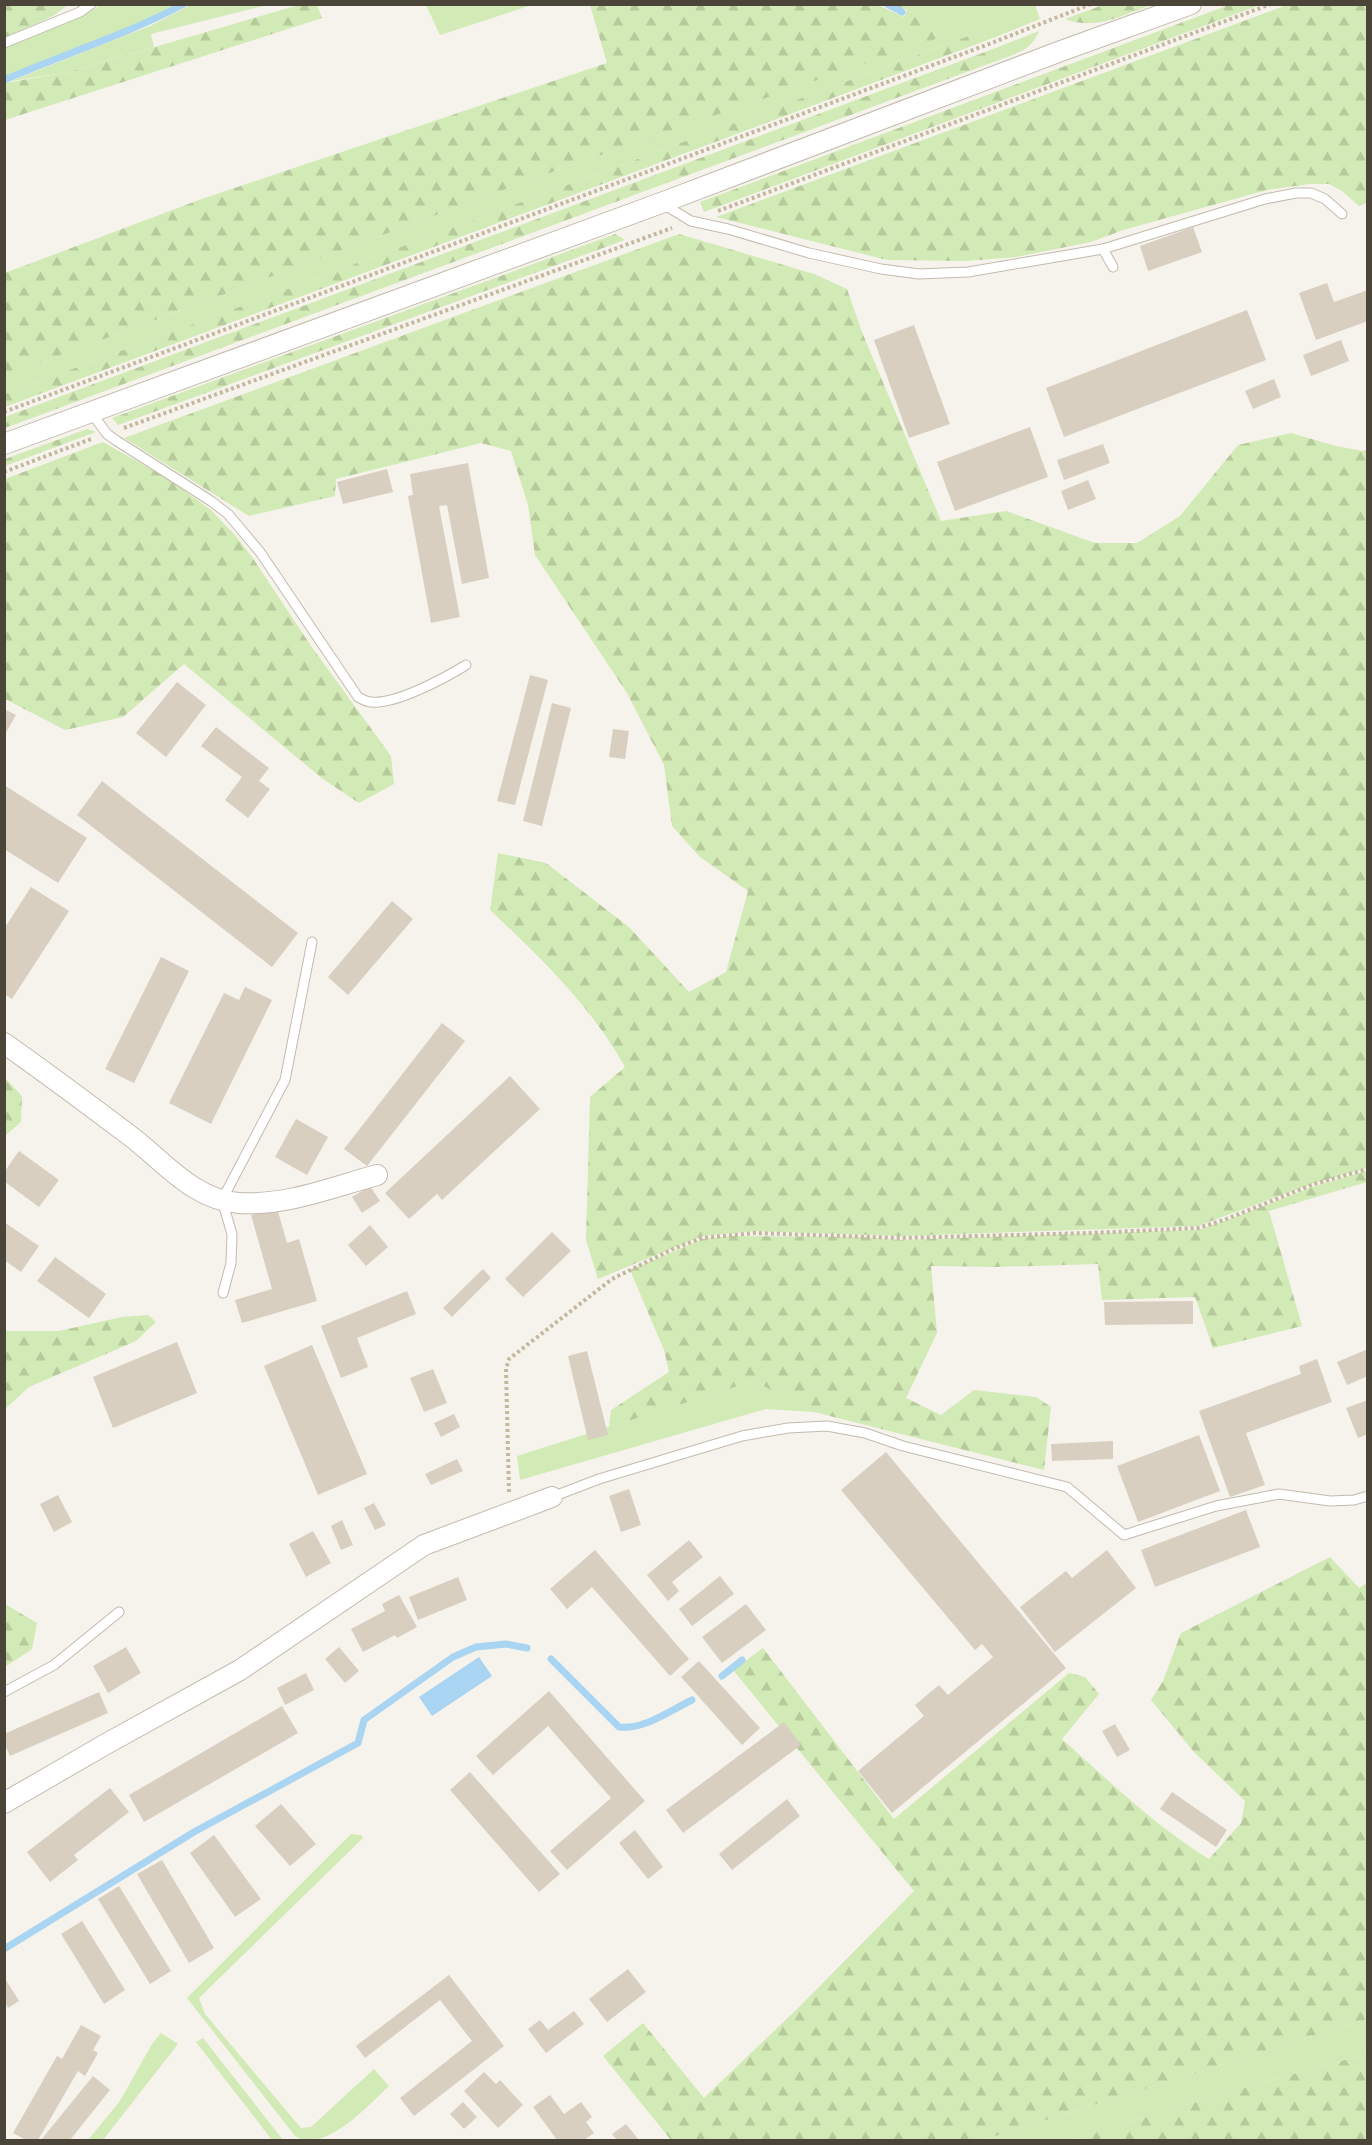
<svg xmlns="http://www.w3.org/2000/svg" width="1372" height="2145" viewBox="0 0 1372 2145" font-family="'Work Sans',sans-serif">
  <style>
    .grass { fill: #d2eab5 }
    .forest { fill: url(#forest-firs) }
    .water { fill: #a9d4f2 }
    .lines { fill: none; stroke-linecap: round; stroke-linejoin: round }
    .stream { stroke: #a9d4f2; stroke-width: 7 }
    .building { fill: #d8cfc1 }
    .lane-casing { stroke: #c2bbae; stroke-width: 11 }
    .street-casing { stroke: #c2bbae; stroke-width: 22 }
    .path { stroke: #c4b79f; stroke-width: 4; stroke-dasharray: 3 3; stroke-linecap: butt }
    .lane { stroke: #fff; stroke-width: 9 }
    .street { stroke: #fff; stroke-width: 20 }
  </style>
  <defs>
    <pattern id="forest-firs" width="22" height="20" patternUnits="userSpaceOnUse" patternTransform="scale(1.5)"><rect width="22" height="20" fill="#d2eab5"/><path d="M5 1l3.5 6h-7zM16 11l3.5 6h-7z" fill="#b6ca9c"/></pattern>
  </defs>
  <rect width="100%" height="100%" fill="#f6f3ec"/>
  <g class="grass">
    <path d="M101,5h79c-56,29 -118,48 -175,74v-31l71,-29z"/>
    <polygon points="191,5 267,5 151,34 154,47 69,72 11,81 150,26"/>
    <polygon points="426,5 532,5 440,35"/>
    <polygon points="909,5 1035,5 1040,19 988,40 982,31 5,394 5,376 549,173 946,35 907,10"/>
    <path d="M1039,31c-7,19 -22,22 -40,29l-6,-11z"/>
    <polygon points="754,1381 814,1412 766,1409 520,1480 517,1456"/>
    <path d="M351,1834l10,1 2,3 -164,160 6,16 96,114 10,-1 63,-58 15,17c-19,18 -54,56 -81,54 -5,0 -9,-2 -13,-4l-108,-138z"/>
    <polygon points="1367,2019 1367,2054 1221,2094 1071,2140 983,2140"/>
    <polygon points="161,2033 178,2044 103,2140 88,2140 120,2101 152,2044"/>
    <polygon points="203,2038 283,2140 272,2140 196,2042"/>
  </g>
  <g class="forest">
    <polygon points="302,4 317,5 322,18 5,120 5,83 69,72"/>
    <polygon points="876,4 904,17 907,10 894,5 909,5 907,10 947,35 549,173 5,376 5,273 199,200 607,63 590,5"/>
    <polygon points="8,5 8,4 68,5 53,16 5,38 5,6"/>
    <path d="M1103,5v-1l48,1c-29,10 -55,26 -86,14z"/>
    <polygon points="1229,5 1260,5 704,212 700,202"/>
    <polygon points="1287,5 1367,5 1367,203 1359,206 1342,191 1329,184 1310,184 1267,190 1123,230 1091,242 1016,257 966,261 887,260 716,217"/>
    <polygon points="982,31 988,40 5,407 5,394"/>
    <polygon points="993,49 999,60 5,428 5,417"/>
    <polygon points="615,234 625,240 118,425 112,418"/>
    <path d="M679,234l135,40 33,15 15,43 79,189 65,-10 89,32h42l43,-27 58,-71 53,-12 45,13 27,5 4,-2v719l-53,15 -116,43 -298,10 -145,-5 -53,5 -104,43 -12,-39 4,-143 35,-30c-34,-61 -84,-109 -135,-157l8,-57 48,10 83,64 60,65 37,-20 22,-81 -48,-34 -28,-31 -8,-61 -37,-72 -92,-138 -7,-50 -17,-54 -30,-8 -145,36 -1,17 -86,20 -125,-78z"/>
    <polygon points="87,429 96,432 5,466 5,459"/>
    <polygon points="103,442 168,479 211,510 235,535 252,557 311,646 391,756 394,784 359,803 323,779 184,664 123,717 65,730 5,699 5,479"/>
    <polygon points="5,1078 22,1096 21,1122 5,1136"/>
    <polygon points="1367,1171 1367,1182 1269,1211 1302,1326 1213,1348 1195,1297 1102,1300 1098,1264 996,1267 931,1266 937,1333 906,1398 941,1415 974,1390 1036,1397 1051,1407 1044,1470 814,1412 754,1381 609,1427 611,1410 669,1372 664,1350 630,1270 703,1239 732,1236 860,1237 900,1240 1198,1230 1225,1221 1315,1186"/>
    <polygon points="148,1315 156,1322 136,1341 29,1387 5,1409 5,1331 59,1331 122,1317"/>
    <path d="M1330,1557l29,31 8,-5v436l-384,121h-312l-68,-84 40,-33 61,75 92,-88 118,-119 -181,-221 30,-22 131,171 175,-146 16,4 14,17 -37,45c47,42 93,87 147,120l32,-36 4,-22 -51,-49 -43,-52 12,-19 18,-48z"/>
    <polygon points="5,1604 37,1623 32,1649 5,1667"/>
    <polygon points="1367,2054 1367,2140 1071,2140 1221,2094"/>
  </g>
  <polygon class="water" points="479,1657 492,1676 432,1716 419,1697"/>
  <g class="lines">
    <g class="stream">
      <polyline points="887,4 902,12"/>
      <path d="M4,80c60,-26 122,-45 180,-76"/>
      <path d="M551,1659l68,68c25,3 50,-16 73,-27"/>
      <polyline points="722,1676 742,1660"/>
      <polyline points="4,1949 194,1832 358,1743 364,1720 453,1657 476,1647 506,1644 527,1648"/>
    </g>
  </g>
  <g class="building">
    <polygon points="1193,227 1202,252 1148,271 1140,246"/>
    <polygon points="1327,283 1334,302 1368,290 1368,321 1316,340 1299,293"/>
    <polygon points="1247,310 1266,360 1064,437 1046,388"/>
    <polygon points="914,325 950,424 909,438 874,340"/>
    <polygon points="1341,340 1349,361 1311,376 1303,355"/>
    <polygon points="1274,379 1281,397 1253,409 1245,391"/>
    <polygon points="1030,427 1048,477 955,511 937,462"/>
    <polygon points="1103,444 1110,463 1064,480 1057,460"/>
    <polygon points="468,463 489,578 462,584 447,505 439,506 460,617 431,623 408,496 413,495 410,474"/>
    <polygon points="387,469 393,492 343,504 337,482"/>
    <polygon points="1088,480 1096,499 1068,510 1061,491"/>
    <polygon points="530,675 548,680 515,805 497,801"/>
    <polygon points="177,682 206,705 166,757 136,733"/>
    <polygon points="552,703 571,708 542,826 523,821"/>
    <polygon points="4,709 16,715 4,736"/>
    <polygon points="216,727 269,768 259,781 270,789 248,818 225,800 242,777 201,746"/>
    <polygon points="613,729 629,731 625,759 609,757"/>
    <polygon points="102,781 298,933 272,967 77,815"/>
    <polygon points="4,785 87,838 58,883 4,849"/>
    <polygon points="31,887 69,911 12,999 4,994 4,929"/>
    <polygon points="392,901 413,919 348,995 328,977"/>
    <polygon points="161,957 189,971 134,1083 105,1069"/>
    <polygon points="245,987 272,1000 211,1124 169,1103 224,993 239,1000"/>
    <polygon points="442,1023 465,1041 367,1166 344,1149"/>
    <polygon points="510,1076 540,1109 442,1200 437,1194 409,1219 385,1193"/>
    <polygon points="296,1119 328,1137 307,1175 275,1157"/>
    <polygon points="19,1151 59,1180 39,1207 5,1182 5,1171"/>
    <polygon points="370,1186 380,1201 362,1213 352,1197"/>
    <polygon points="277,1208 287,1243 299,1239 317,1301 242,1323 235,1300 272,1289 251,1215"/>
    <polygon points="4,1222 39,1246 21,1272 4,1260"/>
    <polygon points="370,1225 388,1247 366,1266 348,1245"/>
    <polygon points="552,1232 571,1251 523,1297 505,1279"/>
    <polygon points="55,1257 106,1294 89,1318 37,1281"/>
    <polygon points="483,1269 491,1278 452,1317 443,1308"/>
    <polygon points="407,1291 416,1314 357,1338 368,1367 341,1378 321,1326"/>
    <polygon points="1193,1301 1193,1324 1105,1325 1104,1302"/>
    <polygon points="177,1342 197,1393 113,1428 93,1377"/>
    <polygon points="312,1345 367,1474 318,1495 264,1366"/>
    <polygon points="1368,1349 1368,1376 1347,1385 1337,1362"/>
    <polygon points="587,1351 608,1435 588,1440 568,1356"/>
    <polygon points="1317,1359 1332,1402 1246,1433 1265,1485 1230,1497 1199,1411 1301,1374 1299,1366"/>
    <polygon points="433,1369 447,1403 424,1412 410,1378"/>
    <polygon points="1368,1400 1368,1434 1358,1438 1346,1408"/>
    <polygon points="454,1414 460,1427 441,1437 434,1423"/>
    <polygon points="1199,1435 1220,1491 1138,1522 1117,1466"/>
    <polygon points="1113,1441 1113,1459 1052,1461 1051,1444"/>
    <polygon points="886,1452 1066,1668 892,1813 858,1771 924,1716 915,1705 939,1685 948,1695 993,1657 982,1644 975,1650 841,1490"/>
    <polygon points="457,1459 463,1471 431,1485 425,1474"/>
    <polygon points="629,1489 641,1525 621,1532 609,1496"/>
    <polygon points="58,1495 72,1522 54,1532 40,1504"/>
    <polygon points="374,1503 386,1525 375,1530 364,1508"/>
    <polygon points="1246,1510 1260,1547 1155,1587 1141,1550"/>
    <polygon points="342,1520 353,1545 341,1550 331,1526"/>
    <polygon points="313,1531 331,1563 306,1577 289,1544"/>
    <polygon points="689,1540 703,1557 672,1582 679,1591 668,1601 647,1575"/>
    <polygon points="595,1550 689,1659 670,1676 592,1587 567,1609 550,1589"/>
    <polygon points="1107,1550 1136,1588 1055,1652 1020,1607 1066,1571 1072,1578"/>
    <polygon points="720,1576 734,1594 692,1626 679,1609"/>
    <polygon points="458,1577 467,1600 418,1620 409,1597"/>
    <polygon points="399,1595 417,1627 397,1638 395,1635 363,1652 351,1629 385,1611 382,1604"/>
    <polygon points="746,1604 766,1630 722,1663 702,1637"/>
    <polygon points="126,1647 141,1673 108,1693 93,1666"/>
    <polygon points="339,1647 359,1671 345,1683 325,1659"/>
    <polygon points="699,1661 760,1728 742,1745 681,1677"/>
    <polygon points="306,1673 314,1690 285,1705 277,1688"/>
    <polygon points="549,1691 645,1801 567,1870 550,1851 611,1798 548,1726 493,1775 476,1756"/>
    <polygon points="99,1692 108,1713 10,1756 4,1743 4,1734"/>
    <polygon points="282,1706 298,1733 144,1822 129,1795"/>
    <polygon points="784,1722 801,1745 683,1833 666,1810"/>
    <polygon points="1115,1724 1130,1750 1117,1757 1102,1731"/>
    <polygon points="470,1772 560,1874 539,1892 450,1790"/>
    <polygon points="110,1788 129,1812 74,1855 78,1860 50,1882 27,1852"/>
    <polygon points="1172,1792 1227,1830 1216,1847 1160,1809"/>
    <polygon points="787,1799 800,1816 732,1870 719,1854"/>
    <polygon points="281,1804 316,1844 290,1866 255,1826"/>
    <polygon points="635,1830 663,1867 648,1879 619,1843"/>
    <polygon points="214,1835 261,1899 235,1917 190,1853"/>
    <polygon points="162,1860 214,1948 189,1963 137,1874"/>
    <polygon points="119,1886 171,1971 150,1984 98,1899"/>
    <polygon points="82,1921 125,1990 104,2004 61,1934"/>
    <polygon points="628,1969 646,1992 607,2022 589,1999"/>
    <polygon points="449,1975 504,2046 414,2116 400,2098 472,2041 440,2000 365,2058 356,2046"/>
    <polygon points="4,1977 19,2001 8,2008 6,2004 4,2005"/>
    <polygon points="574,2011 584,2024 546,2053 528,2029 540,2020 548,2030"/>
    <polygon points="81,2025 101,2036 93,2050 98,2053 85,2076 78,2071 38,2140 26,2140 13,2133 57,2056 62,2059"/>
    <polygon points="484,2072 496,2084 500,2080 523,2105 498,2128 464,2091"/>
    <polygon points="93,2076 110,2090 70,2140 41,2140"/>
    <polygon points="550,2095 564,2114 581,2102 592,2117 586,2122 594,2133 584,2140 557,2140 533,2107"/>
    <polygon points="463,2102 477,2117 464,2129 450,2114"/>
    <polygon points="626,2124 639,2140 617,2140 612,2134"/>
  </g>
  <g class="lines">
    <defs>
      <g id="lane">
        <polyline points="4,43 80,12 91,4"/>
        <polyline points="663,204 691,221 728,229 809,253 881,269 919,274 968,272 1103,249 1265,199 1296,193 1311,193 1325,199 1342,214"/>
        <polyline points="1103,249 1113,267"/>
        <path d="M91,412l16,22 10,7 94,60 17,13 32,38 98,145c4,2 8,5 13,5 24,3 74,-24 95,-37"/>
        <polyline points="223,1293 231,1263 232,1234 222,1200 285,1080 312,942"/>
        <polyline points="552,1497 599,1479 742,1436 788,1428 827,1426 865,1433 903,1446 1067,1487 1124,1535 1216,1506 1279,1494 1330,1501 1354,1500 1368,1496"/>
        <polyline points="4,1692 54,1665 119,1612"/>
      </g>
      <g id="street">
        <polyline points="4,444 661,203 1061,51 1191,4"/>
        <path d="M4,1043c42,30 84,61 125,92 35,26 64,65 110,68 47,3 94,-16 138,-28"/>
        <polyline points="4,1803 106,1744 240,1670 424,1545 552,1497"/>
      </g>
    </defs>
    <use href="#lane" class="lane-casing"/>
    <use href="#street" class="street-casing"/>
    <g class="path">
      <polyline points="718,211 1271,4"/>
      <polyline points="4,412 989,44 1091,4"/>
      <polyline points="124,428 672,228"/>
      <polyline points="4,472 91,439"/>
      <polyline points="509,1492 506,1369 509,1359 612,1279 675,1248 702,1238 755,1233 900,1238 1089,1233 1198,1228 1224,1220 1314,1184 1368,1169"/>
    </g>
    <use href="#lane" class="lane"/>
    <use href="#street" class="street"/>
  </g>
  <rect width="1372" height="2145" fill="none" stroke="#4b4439" stroke-width="12"/>
</svg>
